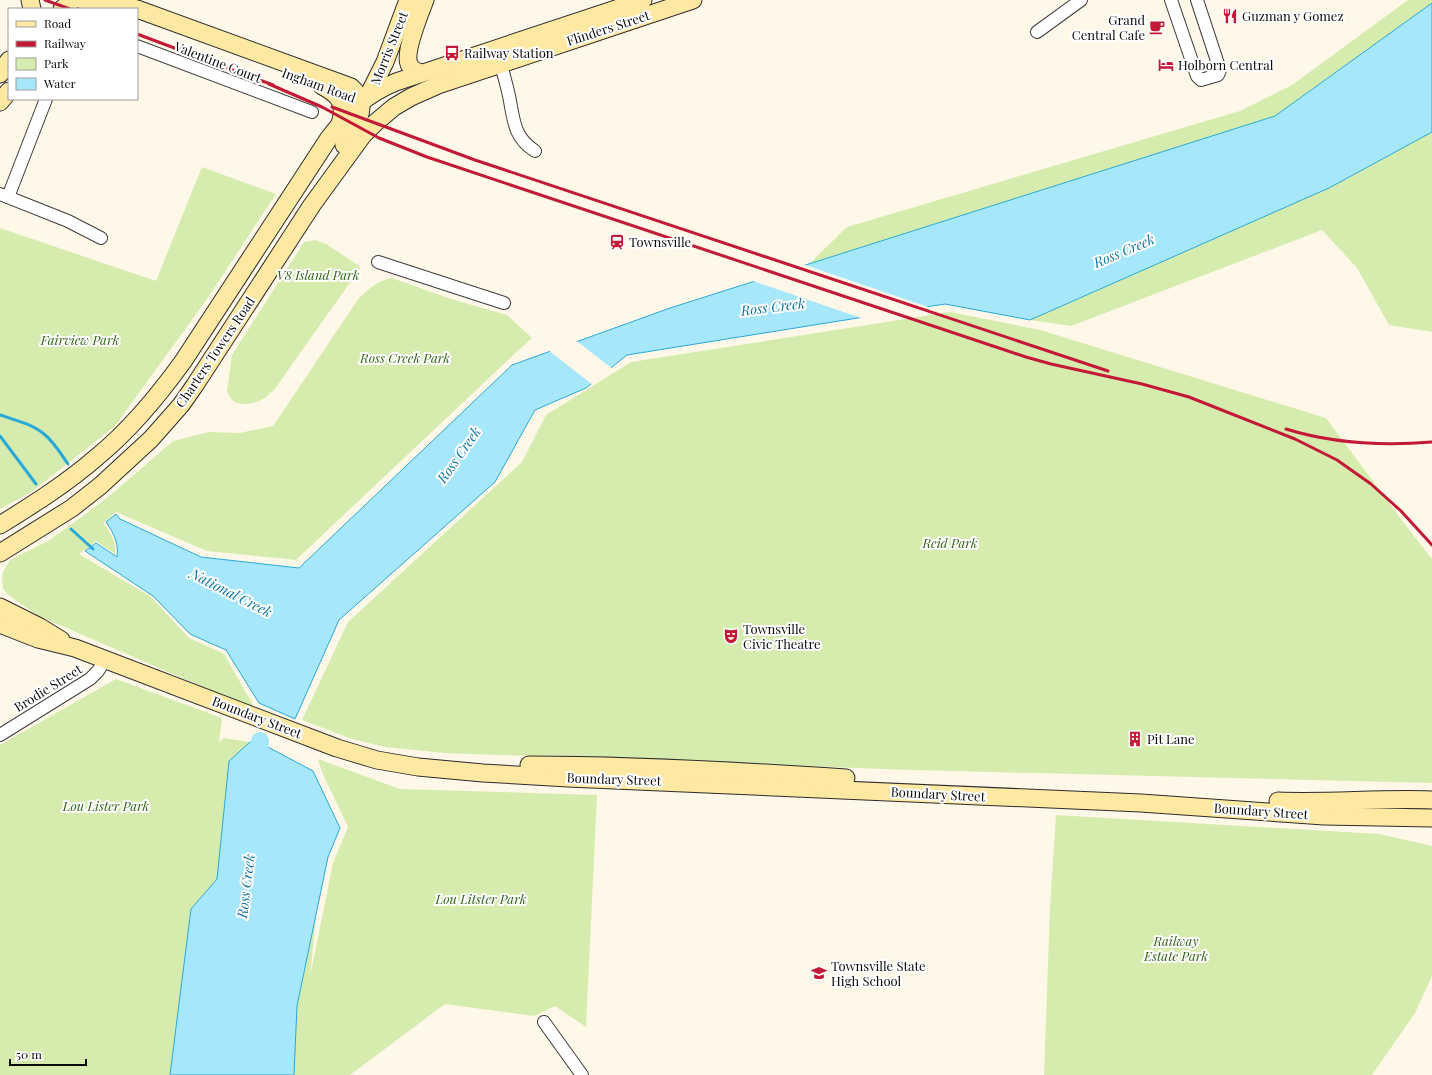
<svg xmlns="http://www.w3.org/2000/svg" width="1432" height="1075" viewBox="0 0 1432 1075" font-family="'Playfair Display',serif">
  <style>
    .green { fill: #d6ecae }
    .water { fill: #a7e7fb; stroke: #28a9d8 }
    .pier { fill: #fff7e7 }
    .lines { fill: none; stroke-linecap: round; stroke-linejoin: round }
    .stream { stroke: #28a9d8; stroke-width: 3 }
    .river { stroke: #a7e7fb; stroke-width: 18 }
    .minor-casing { stroke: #3d3d3d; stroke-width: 14 }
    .secondary-casing { stroke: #2c2c2c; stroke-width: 19 }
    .minor { stroke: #fff; stroke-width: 12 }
    .secondary { stroke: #ffe8a2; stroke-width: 17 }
    .rail { stroke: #c31937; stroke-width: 3 }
    .labels { text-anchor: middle; stroke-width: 4; stroke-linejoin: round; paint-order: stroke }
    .poi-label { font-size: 13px; fill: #0a0a0a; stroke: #fff; text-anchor: start }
    .street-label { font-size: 13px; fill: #0a0a0a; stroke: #fff }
    .park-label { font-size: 13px; font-style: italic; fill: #316517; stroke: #fff }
    .water-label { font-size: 14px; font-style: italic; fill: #0b75a3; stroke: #fff }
  </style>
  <rect width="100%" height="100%" fill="#fff7e7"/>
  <g class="green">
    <polygon points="1408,0 1432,0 1432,3 1275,116 809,264 847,227 1240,111 1292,85"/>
    <polygon points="1432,132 1432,332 1389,325 1357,268 1322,230 1071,326 1030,320 1329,188"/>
    <polygon points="202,167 276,194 207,299 115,426 33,491 0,509 0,228 156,281"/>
    <path d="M315,240l11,4 35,23 -87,123c-4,3 -8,8 -13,10 -13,6 -30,7 -34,-9l5,-36 72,-113z"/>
    <path d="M392,278l59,21 56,16 25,23 -24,22 -212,200 -89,-9 -91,-39 -13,11c7,10 14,18 12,31l-19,-13 -17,13 72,43 38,41 35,16 32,56 -217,-94 -17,-11 -16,-12 -3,-5 -1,-10 1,-6 7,-12 38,-19 43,-31 22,-17 60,-52 36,-9 31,1 33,-7 86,-128c11,-10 18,-17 33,-20z"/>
    <polygon points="950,312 1040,330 1326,418 1407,527 1432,559 1432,783 911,770 444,753 385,747 352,739 302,720 348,622 522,462 546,415 631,362"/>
    <polygon points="116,679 222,718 219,742 224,738 250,742 229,761 217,879 191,909 170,1075 0,1075 0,745"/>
    <polygon points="318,759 400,789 597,795 586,1027 555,1006 534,1016 445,1004 350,1075 294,1075 297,1006 316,917 310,977 333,863 348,827 322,772"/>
    <polygon points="1056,815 1379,834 1432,846 1432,976 1415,1013 1372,1075 1044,1075 1050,907"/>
  </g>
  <g class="water">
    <path d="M1432,3v129l-103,56 -299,132 -85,-16 -318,51 -41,33 -51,22 -40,72 -156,138 -44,99 -36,-16 -33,-53 -36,-16 -37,-38 -68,-45 11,-8 21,14c2,-13 -3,-24 -11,-35l10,-8 4,5 81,38 98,11 213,-203 158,-57 605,-192z"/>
    <polygon points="250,742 266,746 313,771 340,828 328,857 297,1006 294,1075 170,1075 191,909 217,879 229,761"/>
  </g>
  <g class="pier">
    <polygon points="802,264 931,308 864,319 750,280"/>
    <polygon points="575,340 613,369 593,385 548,350"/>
  </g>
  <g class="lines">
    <g class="stream">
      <path d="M0,415c15,5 32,9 44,19 10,8 17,20 24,30"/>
      <polyline points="0,436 36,484"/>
      <polyline points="71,529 93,549"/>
    </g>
    <polyline class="river" points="257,768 260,741"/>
    <defs>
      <g id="minor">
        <polyline points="1171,0 1197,76 1201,80 1218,75 1220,70 1197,0"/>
        <polyline points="1037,32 1081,0"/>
        <polyline points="137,46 312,112"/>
        <path d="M501,64c3,13 7,25 9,37 4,22 5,37 25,50"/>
        <polyline points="0,194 68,221 101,238"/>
        <polyline points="8,197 46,99"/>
        <polyline points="378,262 504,303"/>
        <polyline points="0,735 90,679 98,671 105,660"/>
        <polyline points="544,1022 582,1075"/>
      </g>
      <g id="secondary">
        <polyline points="30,0 32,9"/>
        <polyline points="82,0 106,9"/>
        <polyline points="110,0 136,9"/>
        <polyline points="62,9 73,0"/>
        <path d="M137,9l214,78c21,18 4,40 -7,58"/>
        <path d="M422,73c-5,-1 -11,-4 -13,-9 -5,-12 11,-51 16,-64"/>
        <polyline points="0,74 9,60"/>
        <path d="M322,86c18,9 24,18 18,38"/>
        <polyline points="368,96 385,62 408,0"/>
        <polyline points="0,102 9,91"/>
        <path d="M0,525c34,-21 67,-42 97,-68 34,-28 62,-62 87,-97l145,-222c21,-27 35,-43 67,-56l247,-82"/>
        <polyline points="0,553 72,508 100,486 151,439 181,405 195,385 312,205 363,135 375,123 394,107 411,97 438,85 693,0"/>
        <polyline points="0,607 40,627 61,640"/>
        <polyline points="0,624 38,639 75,648 337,748 377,760 418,767 483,773 568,778 1141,803 1324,816 1432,818"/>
        <path d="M529,765c106,0 212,6 317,13"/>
        <path d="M1278,801c51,2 103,-3 154,-1"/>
      </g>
    </defs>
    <use href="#minor" class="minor-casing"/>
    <use href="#secondary" class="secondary-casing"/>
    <use href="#minor" class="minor"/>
    <use href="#secondary" class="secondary"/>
    <g class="rail">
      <polyline points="45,0 70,9"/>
      <polyline points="137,34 273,85"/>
      <polyline points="269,84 322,107 379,138 427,157 1026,357 1051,364 1142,384 1189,397 1295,439 1337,460 1371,484 1401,511 1432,545"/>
      <polyline points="332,107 475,160 1108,371"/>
      <path d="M1286,429c48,15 96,17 146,13"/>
    </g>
  </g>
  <defs>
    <symbol id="restaurant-bare" viewBox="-9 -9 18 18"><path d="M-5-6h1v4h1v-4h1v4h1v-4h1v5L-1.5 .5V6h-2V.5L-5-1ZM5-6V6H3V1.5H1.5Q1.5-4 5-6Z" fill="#c31937" stroke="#fff" stroke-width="2.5" paint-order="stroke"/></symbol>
    <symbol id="cafe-bare" viewBox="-9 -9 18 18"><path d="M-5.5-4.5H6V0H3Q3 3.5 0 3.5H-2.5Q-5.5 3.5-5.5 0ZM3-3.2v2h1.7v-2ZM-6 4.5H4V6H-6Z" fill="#c31937" stroke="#fff" stroke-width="2.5" paint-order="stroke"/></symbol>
    <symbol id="bus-bare" viewBox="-9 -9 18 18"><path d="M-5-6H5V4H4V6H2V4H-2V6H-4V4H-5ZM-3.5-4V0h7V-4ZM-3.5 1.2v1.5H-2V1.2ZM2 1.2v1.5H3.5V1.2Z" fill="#c31937" stroke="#fff" stroke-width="2.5" paint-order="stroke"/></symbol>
    <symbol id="hotel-bare" viewBox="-9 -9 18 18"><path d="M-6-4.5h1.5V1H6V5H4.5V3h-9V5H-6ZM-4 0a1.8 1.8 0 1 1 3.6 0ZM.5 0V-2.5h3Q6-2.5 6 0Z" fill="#c31937" stroke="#fff" stroke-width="2.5" paint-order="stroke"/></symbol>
    <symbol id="station-bare" viewBox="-9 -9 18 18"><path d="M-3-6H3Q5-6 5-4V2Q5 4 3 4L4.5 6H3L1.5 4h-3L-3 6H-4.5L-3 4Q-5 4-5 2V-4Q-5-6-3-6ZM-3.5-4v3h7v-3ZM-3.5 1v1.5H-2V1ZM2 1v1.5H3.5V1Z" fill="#c31937" stroke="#fff" stroke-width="2.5" paint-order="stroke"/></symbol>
    <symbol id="theatre-bare" viewBox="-9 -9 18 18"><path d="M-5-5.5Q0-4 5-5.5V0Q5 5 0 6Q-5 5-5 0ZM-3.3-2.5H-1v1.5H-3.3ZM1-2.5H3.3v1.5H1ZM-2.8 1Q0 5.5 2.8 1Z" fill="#c31937" stroke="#fff" stroke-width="2.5" paint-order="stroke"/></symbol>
    <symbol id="building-bare" viewBox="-9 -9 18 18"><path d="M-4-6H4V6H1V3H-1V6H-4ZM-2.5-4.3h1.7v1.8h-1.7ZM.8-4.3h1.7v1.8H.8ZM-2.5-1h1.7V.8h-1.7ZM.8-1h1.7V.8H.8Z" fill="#c31937" stroke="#fff" stroke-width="2.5" paint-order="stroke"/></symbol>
    <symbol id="school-bare" viewBox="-9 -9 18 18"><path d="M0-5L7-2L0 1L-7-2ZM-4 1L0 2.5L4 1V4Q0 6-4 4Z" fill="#c31937" stroke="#fff" stroke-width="2.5" paint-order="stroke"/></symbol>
  </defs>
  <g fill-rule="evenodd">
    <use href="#restaurant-bare" x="1219" y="5" width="22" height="22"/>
    <use href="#cafe-bare" x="1146" y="16" width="22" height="22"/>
    <use href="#bus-bare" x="441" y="42" width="22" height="22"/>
    <use href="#hotel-bare" x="1155" y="54" width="22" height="22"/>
    <use href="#station-bare" x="606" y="231" width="22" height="22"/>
    <use href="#theatre-bare" x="720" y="625" width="22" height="22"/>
    <use href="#building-bare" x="1124" y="728" width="22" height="22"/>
    <use href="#school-bare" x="808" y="962" width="22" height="22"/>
  </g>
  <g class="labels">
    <g class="poi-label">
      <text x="1242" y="21">Guzman y Gomez</text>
      <text x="1145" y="25" text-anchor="end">Grand<tspan x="1145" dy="15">Central Cafe</tspan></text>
      <text x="464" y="58">Railway Station</text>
      <text x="1178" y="70">Holborn Central</text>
      <text x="629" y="247">Townsville</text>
      <text x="743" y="634">Townsville<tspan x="743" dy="15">Civic Theatre</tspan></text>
      <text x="1147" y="744">Pit Lane</text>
      <text x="831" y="971">Townsville State<tspan x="831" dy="15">High School</tspan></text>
    </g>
    <g class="street-label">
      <text transform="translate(608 28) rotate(-18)" y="5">Flinders Street</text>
      <text transform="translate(389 48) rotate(-68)" y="5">Morris Street</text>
      <text transform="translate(218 62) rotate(21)" y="5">Valentine Court</text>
      <text transform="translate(319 85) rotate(20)" y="5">Ingham Road</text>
      <text transform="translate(215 352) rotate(-56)" y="5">Charters Towers Road</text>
      <text transform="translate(48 688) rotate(-32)" y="5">Brodie Street</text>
      <text transform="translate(257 717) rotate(21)" y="5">Boundary Street</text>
      <text transform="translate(614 779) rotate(2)" y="5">Boundary Street</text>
      <text transform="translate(938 794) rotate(3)" y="5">Boundary Street</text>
      <text transform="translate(1261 811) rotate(4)" y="5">Boundary Street</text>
    </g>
    <g class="park-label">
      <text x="318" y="280">V8 Island Park</text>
      <text x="80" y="345">Fairview Park</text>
      <text x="405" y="363">Ross Creek Park</text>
      <text x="950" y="548">Reid Park</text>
      <text x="106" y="811">Lou Lister Park</text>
      <text x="481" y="904">Lou Litster Park</text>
      <text x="1176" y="946">Railway<tspan x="1176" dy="15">Estate Park</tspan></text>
    </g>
    <g class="water-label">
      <text transform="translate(1124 251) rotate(-23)" y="5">Ross Creek</text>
      <text transform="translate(773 307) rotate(-7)" y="5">Ross Creek</text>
      <text transform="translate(459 455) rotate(-55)" y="5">Ross Creek</text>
      <text transform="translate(231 593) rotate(27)" y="5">National Creek</text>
      <text transform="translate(246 886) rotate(-83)" y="5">Ross Creek</text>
    </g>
  </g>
  <rect x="8" y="8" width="130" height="92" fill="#ffffff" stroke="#9d9d9d"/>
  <rect x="16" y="21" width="20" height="6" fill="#ffe8a2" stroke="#9d9d9d"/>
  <text x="44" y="28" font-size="12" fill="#0a0a0a">Road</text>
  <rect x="16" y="41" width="20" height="6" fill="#c31937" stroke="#9d9d9d"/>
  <text x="44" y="48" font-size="12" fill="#0a0a0a">Railway</text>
  <rect x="16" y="58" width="20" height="12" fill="#d6ecae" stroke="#9d9d9d"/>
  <text x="44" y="68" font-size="12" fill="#0a0a0a">Park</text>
  <rect x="16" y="78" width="20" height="12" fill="#a7e7fb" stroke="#9d9d9d"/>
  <text x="44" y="88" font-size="12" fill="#0a0a0a">Water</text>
  <path d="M10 1059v6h76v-6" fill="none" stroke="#0a0a0a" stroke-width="2"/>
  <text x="16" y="1059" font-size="12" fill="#0a0a0a" stroke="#ffffff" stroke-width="3" paint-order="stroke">50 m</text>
</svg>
